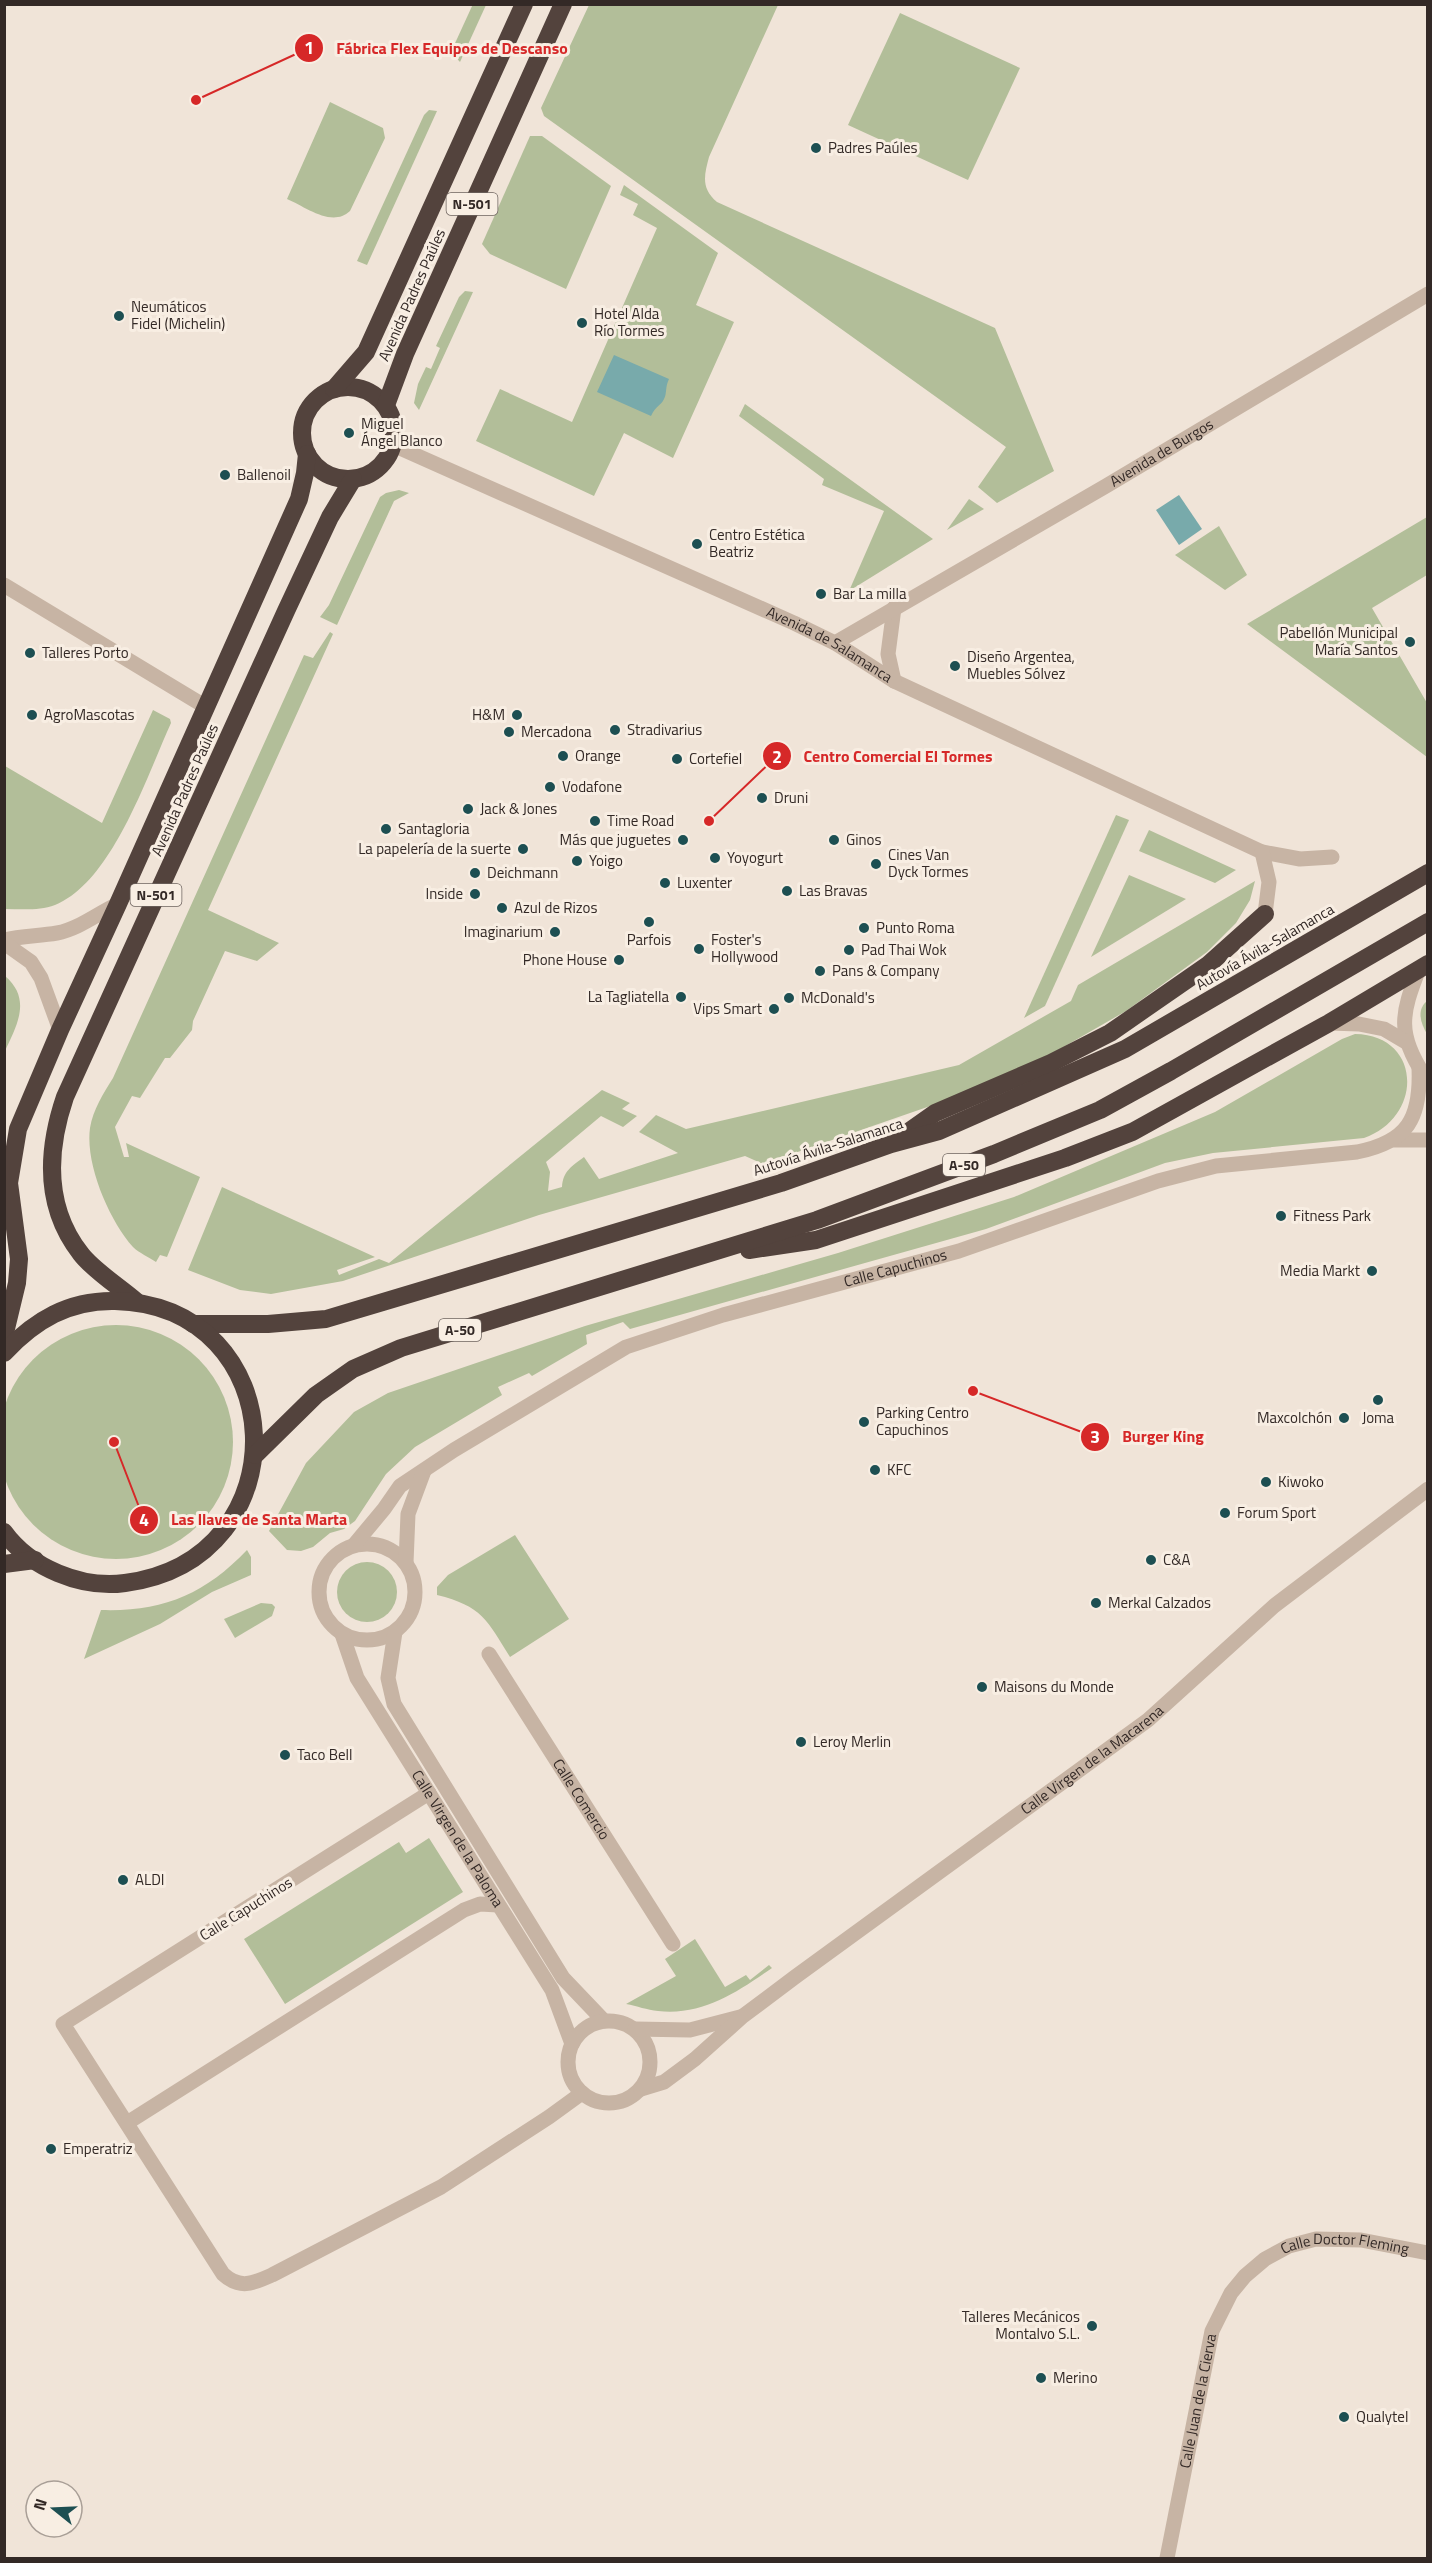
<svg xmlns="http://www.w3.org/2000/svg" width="1432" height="2563" viewBox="0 0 1432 2563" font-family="'Titillium Web',sans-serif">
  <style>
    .green { fill: #b2be99 }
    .water { fill: #78aaab }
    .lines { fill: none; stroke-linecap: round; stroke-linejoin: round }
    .minor { stroke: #c7b4a4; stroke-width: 15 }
    .highway { stroke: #53433d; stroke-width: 18 }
    .poi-dot { fill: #1d4f52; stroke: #f8eee3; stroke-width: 2 }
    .labels { text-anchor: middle; stroke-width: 6; stroke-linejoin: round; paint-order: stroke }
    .shield { fill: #f8eee3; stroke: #6e645f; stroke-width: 1.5 }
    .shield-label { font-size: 14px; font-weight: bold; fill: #332926 }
    .poi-label { font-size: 15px; fill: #332926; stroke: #f8eee3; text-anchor: start }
    .street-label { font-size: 15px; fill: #332926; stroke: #f8eee3 }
    .leader { fill: none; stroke: #d62828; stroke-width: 2 }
    .callout-dot { fill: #d62828; stroke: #f8eee3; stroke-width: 2 }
    .mark-label { font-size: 18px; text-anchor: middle; font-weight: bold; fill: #fff }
    .callout-label { font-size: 16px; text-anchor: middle; font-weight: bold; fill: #d62828; stroke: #f8eee3; stroke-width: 6; stroke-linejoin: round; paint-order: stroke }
  </style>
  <rect width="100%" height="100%" fill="#f0e4d8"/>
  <g class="green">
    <polygon points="473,4 486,5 460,62 451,52"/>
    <path d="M589,5h189l-69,152c-5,19 -8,31 8,45l278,126 59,143 -57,32 -19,-16 28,-40 -462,-331 -3,-8z"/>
    <polygon points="900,13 1020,68 968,180 848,125"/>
    <path d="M330,102l53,26 2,10 -35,73c-18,17 -44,-4 -63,-12z"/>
    <polygon points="429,110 437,111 367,265 357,261 424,115"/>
    <polygon points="530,136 542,136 611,186 566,289 490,254 482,244"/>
    <polygon points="624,185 718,253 696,305 734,322 673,458 624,433 594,496 476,441 500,389 572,422 657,228 633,215 638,204 620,195"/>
    <polygon points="465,291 473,292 419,410 414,403 418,384 426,367 431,369 440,348 436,346 459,297"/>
    <polygon points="745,404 933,539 849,591 884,511 822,485 824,479 739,416"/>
    <polygon points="399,490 409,493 394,501 337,625 320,617 329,605 380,497 386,493"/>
    <polygon points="969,499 984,509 947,530"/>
    <polygon points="1427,517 1427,575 1372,608 1427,703 1427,757 1247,624"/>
    <polygon points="1219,526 1247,575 1225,590 1175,555"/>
    <path d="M330,632l3,2 -125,276 71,33 -22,18 -32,-10 -32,70 -1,9 -22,28h-5l-25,40 -8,-2 -17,31 9,30h5l-3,-14 74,34 -33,80 -7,-2 -4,7c-7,-5 -17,-9 -23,-15 -24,-27 -48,-83 -43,-119 3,-18 13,-34 23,-50l191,-423 9,3z"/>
    <path d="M153,710l17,9 1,4c-25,55 -59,159 -116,182 -16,6 -34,4 -50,4v-143l97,57z"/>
    <polygon points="1116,815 1129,820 1045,1006 1024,1018"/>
    <polygon points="1149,830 1236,870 1215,883 1139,851"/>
    <polygon points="1129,875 1186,899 1091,957"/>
    <path d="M1255,881l-5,19 -14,23 -29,29 -81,59 -73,42 -117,51 -173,60 -18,-8 -206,59 -196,66 -72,13 -31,-4 -52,-20 34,-83 153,70 -38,13 2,5 40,-16 10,4 213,-173 28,13 -8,6 15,7 -14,11 -22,-11 -55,46 4,10 -2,19 14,-4c1,-16 10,-21 22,-30l15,22 79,-26 -39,-21 17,-17 30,14 273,-64 112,-64 7,-16z"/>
    <path d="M5,976c27,23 12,49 0,75z"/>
    <path d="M1427,1001v33c-6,-10 -11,-24 0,-33z"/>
    <path d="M1355,1034c67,1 69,83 9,104l-151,15 -48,10 -179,66 -356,100 -7,-7 -37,13 1,9 -55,32 -3,-3 -31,14 4,8 -87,52 -29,27 -31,47 -11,8 -14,4 -17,14 -12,4 -14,-1 -18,-19 37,-68 48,-51 34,-19 197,-67 253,-73 176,-56 201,-85 127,-73z"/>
    <circle cx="116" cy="1442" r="117"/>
    <path d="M515,1535l54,84 -59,38c-23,-37 -28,-51 -73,-62v-8l11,-12z"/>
    <path d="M247,1550l4,7v18l-39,17 -52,32 -76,35 17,-49c61,2 103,-15 146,-60z"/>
    <circle cx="367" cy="1592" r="30"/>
    <polygon points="261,1603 272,1604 275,1607 272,1616 235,1638 224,1619"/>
    <polygon points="429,1838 463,1892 285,2004 244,1939 399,1842 406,1853"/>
    <path d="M695,1939l30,48 21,-12 4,5 19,-15 3,3c-35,24 -69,48 -114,43 -11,-1 -21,-5 -32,-7l50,-28 -11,-17z"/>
  </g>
  <g class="water">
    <path d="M614,355l55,24c-4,8 -2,15 -5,20 -3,7 -8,6 -13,17l-54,-24z"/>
    <polygon points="1179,495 1202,529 1179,545 1156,510"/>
  </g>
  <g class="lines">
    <g class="minor">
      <path id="s1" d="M393,445l401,178 41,20 59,38 368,171 38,7 32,-2"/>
      <polyline points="4,585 206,707"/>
      <polyline points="894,608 888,654 894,681"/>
      <path id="s2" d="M835,643l271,-157 322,-192"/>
      <polyline points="1262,852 1269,882 1265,914"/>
      <path d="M4,940c18,-4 35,-4 53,-7 22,-4 41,-20 61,-29"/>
      <polyline points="4,943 31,962 41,978 60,1030"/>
      <path d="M1419,969c-18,45 -22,65 5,106"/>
      <polyline points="1329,1023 1359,1024 1384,1029 1406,1042"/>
      <polyline points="1394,1140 1428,1140"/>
      <circle cx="367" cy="1592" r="48"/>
      <path id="s3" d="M354,1545l30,-36 16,-23 54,-36 172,-103 97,-32 236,-64 199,-70 58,-15 141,-14c51,-10 64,-34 62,-84"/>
      <polyline points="406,1563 408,1514 424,1471"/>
      <polyline points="395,1632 388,1678 394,1704 563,1978 604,2021"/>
      <path id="s4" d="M342,1634l15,44 195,312 20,54"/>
      <path id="s5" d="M489,1654l184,290"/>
      <path d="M429,1793l-366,231 160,250c17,16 31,9 49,1l169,-88 108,-70 33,-24"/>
      <circle cx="609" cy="2062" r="41"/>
      <polyline points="635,2029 690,2030 740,2017"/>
      <path id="s6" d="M641,2089l23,-7 31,-23 48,-43 52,-39 353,-257 126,-114 154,-117"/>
      <polyline points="127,2123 464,1910 480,1904 498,1905"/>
      <path id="s7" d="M1167,2558l45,-227 19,-38 14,-17 20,-17 24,-13 27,-7 45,1 67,13"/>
    </g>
    <g class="highway">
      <circle cx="348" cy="433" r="46"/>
      <polyline points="334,389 366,352 524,4"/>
      <polyline points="386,405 405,354 563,4"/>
      <polyline points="901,1137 935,1113 1051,1063 1110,1033 1208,965 1265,914"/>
      <polyline points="749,1250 816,1240 1065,1158 1132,1132 1329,1023 1428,964"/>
      <path d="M137,1302c-17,-15 -43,-31 -56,-48 -37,-47 -34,-104 -16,-157l221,-486 44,-94 23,-38"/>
      <polyline points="193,1324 268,1324 326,1319 781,1183 891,1144 939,1131 1125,1049 1428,873"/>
      <polyline points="4,1337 17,1283 19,1259 9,1183 18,1129 60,1030 118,904 299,499 305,473 307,454"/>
      <path d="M4,1353c31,-33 65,-53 111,-52 177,4 190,258 10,282 -43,6 -95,-15 -121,-51"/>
      <polyline points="255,1455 316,1395 353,1369 401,1348 817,1220 994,1154 1100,1110 1171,1071 1428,922"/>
      <polyline points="4,1564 35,1560"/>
    </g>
  </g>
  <g class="poi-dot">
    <circle cx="816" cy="148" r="6"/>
    <circle cx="119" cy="316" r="6"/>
    <circle cx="582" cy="323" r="6"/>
    <circle cx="349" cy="433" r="6"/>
    <circle cx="225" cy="475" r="6"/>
    <circle cx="697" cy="544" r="6"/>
    <circle cx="821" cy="594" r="6"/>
    <circle cx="1410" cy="642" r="6"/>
    <circle cx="30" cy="653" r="6"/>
    <circle cx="955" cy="666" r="6"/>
    <circle cx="32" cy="715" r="6"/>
    <circle cx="517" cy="715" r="6"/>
    <circle cx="615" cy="730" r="6"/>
    <circle cx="509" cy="732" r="6"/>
    <circle cx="563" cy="756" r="6"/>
    <circle cx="677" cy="759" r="6"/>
    <circle cx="550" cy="787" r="6"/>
    <circle cx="762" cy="798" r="6"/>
    <circle cx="468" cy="809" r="6"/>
    <circle cx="595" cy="821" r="6"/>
    <circle cx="386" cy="829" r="6"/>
    <circle cx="683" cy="840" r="6"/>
    <circle cx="834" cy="840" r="6"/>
    <circle cx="523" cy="849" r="6"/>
    <circle cx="715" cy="858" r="6"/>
    <circle cx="577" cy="861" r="6"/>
    <circle cx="876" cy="864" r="6"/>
    <circle cx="475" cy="873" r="6"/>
    <circle cx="665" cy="883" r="6"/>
    <circle cx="787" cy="891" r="6"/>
    <circle cx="475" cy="894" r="6"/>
    <circle cx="502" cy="908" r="6"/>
    <circle cx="649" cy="922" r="6"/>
    <circle cx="864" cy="928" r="6"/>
    <circle cx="555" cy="932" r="6"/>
    <circle cx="699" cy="949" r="6"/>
    <circle cx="849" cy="950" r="6"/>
    <circle cx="619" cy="960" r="6"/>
    <circle cx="820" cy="971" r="6"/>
    <circle cx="681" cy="997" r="6"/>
    <circle cx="789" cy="998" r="6"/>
    <circle cx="774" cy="1009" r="6"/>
    <circle cx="1281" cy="1216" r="6"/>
    <circle cx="1372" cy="1271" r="6"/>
    <circle cx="1378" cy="1400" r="6"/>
    <circle cx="1344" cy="1418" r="6"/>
    <circle cx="864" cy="1422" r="6"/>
    <circle cx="875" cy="1470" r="6"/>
    <circle cx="1266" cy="1482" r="6"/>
    <circle cx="1225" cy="1513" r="6"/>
    <circle cx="1151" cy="1560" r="6"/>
    <circle cx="1096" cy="1603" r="6"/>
    <circle cx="982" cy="1687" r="6"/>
    <circle cx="801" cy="1742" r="6"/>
    <circle cx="285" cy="1755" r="6"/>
    <circle cx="123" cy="1880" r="6"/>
    <circle cx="51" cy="2149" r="6"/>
    <circle cx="1092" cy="2326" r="6"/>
    <circle cx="1041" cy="2378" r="6"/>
    <circle cx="1344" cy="2417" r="6"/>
  </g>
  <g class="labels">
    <g class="shield">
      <rect x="446.5" y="193" width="51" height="22" rx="4.5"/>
      <rect x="130.5" y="884" width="51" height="22" rx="4.5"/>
      <rect x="943" y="1154" width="42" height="22" rx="4.5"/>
      <rect x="439" y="1319" width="42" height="22" rx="4.5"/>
    </g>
    <g class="shield-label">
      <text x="472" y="209">N-501</text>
      <text x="156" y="900">N-501</text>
      <text x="964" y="1170">A-50</text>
      <text x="460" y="1335">A-50</text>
    </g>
    <g class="poi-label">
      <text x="828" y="153">Padres Paúles</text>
      <text x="131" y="312">Neumáticos<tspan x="131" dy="17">Fidel (Michelin)</tspan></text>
      <text x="594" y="319">Hotel Alda<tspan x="594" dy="17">Río Tormes</tspan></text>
      <text x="361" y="429">Miguel<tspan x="361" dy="17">Ángel Blanco</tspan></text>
      <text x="237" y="480">Ballenoil</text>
      <text x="709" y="540">Centro Estética<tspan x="709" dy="17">Beatriz</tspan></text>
      <text x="833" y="599">Bar La milla</text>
      <text x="1398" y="638" text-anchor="end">Pabellón Municipal<tspan x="1398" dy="17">María Santos</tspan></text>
      <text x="42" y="658">Talleres Porto</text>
      <text x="967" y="662">Diseño Argentea,<tspan x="967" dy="17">Muebles Sólvez</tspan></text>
      <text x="44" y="720">AgroMascotas</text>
      <text x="505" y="720" text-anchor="end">H&amp;M</text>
      <text x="627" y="735">Stradivarius</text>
      <text x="521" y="737">Mercadona</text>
      <text x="575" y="761">Orange</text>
      <text x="689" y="764">Cortefiel</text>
      <text x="562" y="792">Vodafone</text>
      <text x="774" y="803">Druni</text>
      <text x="480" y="814">Jack &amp; Jones</text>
      <text x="607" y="826">Time Road</text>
      <text x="398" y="834">Santagloria</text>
      <text x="671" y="845" text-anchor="end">Más que juguetes</text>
      <text x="846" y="845">Ginos</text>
      <text x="511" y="854" text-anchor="end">La papelería de la suerte</text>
      <text x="888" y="860">Cines Van<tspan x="888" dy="17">Dyck Tormes</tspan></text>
      <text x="727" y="863">Yoyogurt</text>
      <text x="589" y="866">Yoigo</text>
      <text x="487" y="878">Deichmann</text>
      <text x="677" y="888">Luxenter</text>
      <text x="799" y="896">Las Bravas</text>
      <text x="463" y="899" text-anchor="end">Inside</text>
      <text x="514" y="913">Azul de Rizos</text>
      <text x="876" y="933">Punto Roma</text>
      <text x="543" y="937" text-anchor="end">Imaginarium</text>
      <text x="649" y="945" text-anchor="middle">Parfois</text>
      <text x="711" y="945">Foster's<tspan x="711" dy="17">Hollywood</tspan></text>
      <text x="861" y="955">Pad Thai Wok</text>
      <text x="607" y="965" text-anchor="end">Phone House</text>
      <text x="832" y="976">Pans &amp; Company</text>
      <text x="669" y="1002" text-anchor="end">La Tagliatella</text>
      <text x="801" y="1003">McDonald's</text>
      <text x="762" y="1014" text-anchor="end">Vips Smart</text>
      <text x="1293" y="1221">Fitness Park</text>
      <text x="1360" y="1276" text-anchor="end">Media Markt</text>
      <text x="876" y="1418">Parking Centro<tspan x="876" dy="17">Capuchinos</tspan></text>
      <text x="1332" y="1423" text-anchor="end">Maxcolchón</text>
      <text x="1378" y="1423" text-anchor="middle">Joma</text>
      <text x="887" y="1475">KFC</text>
      <text x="1278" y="1487">Kiwoko</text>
      <text x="1237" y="1518">Forum Sport</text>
      <text x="1163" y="1565">C&amp;A</text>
      <text x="1108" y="1608">Merkal Calzados</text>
      <text x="994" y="1692">Maisons du Monde</text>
      <text x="813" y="1747">Leroy Merlin</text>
      <text x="297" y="1760">Taco Bell</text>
      <text x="135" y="1885">ALDI</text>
      <text x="63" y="2154">Emperatriz</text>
      <text x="1080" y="2322" text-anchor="end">Talleres Mecánicos<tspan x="1080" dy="17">Montalvo S.L.</tspan></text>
      <text x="1053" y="2383">Merino</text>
      <text x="1356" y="2422">Qualytel</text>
    </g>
    <g class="street-label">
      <text transform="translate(412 295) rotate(-66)" y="5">Avenida Padres Paúles</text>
      <text dy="5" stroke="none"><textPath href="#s2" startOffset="378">Avenida de Burgos</textPath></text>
      <text dy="5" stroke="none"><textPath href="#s1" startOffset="480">Avenida de Salamanca</textPath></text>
      <text transform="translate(185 790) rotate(-66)" y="5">Avenida Padres Paúles</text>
      <text transform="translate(1265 947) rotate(-30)" y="5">Autovía Ávila-Salamanca</text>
      <text transform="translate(828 1147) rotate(-18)" y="5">Autovía Ávila-Salamanca</text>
      <text dy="5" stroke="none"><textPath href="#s3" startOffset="621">Calle Capuchinos</textPath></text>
      <text dy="5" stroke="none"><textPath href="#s6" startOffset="560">Calle Virgen de la Macarena</textPath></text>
      <text dy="5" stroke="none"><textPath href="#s5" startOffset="172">Calle Comercio</textPath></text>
      <text dy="5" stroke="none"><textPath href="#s4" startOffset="236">Calle Virgen de la Paloma</textPath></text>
      <text transform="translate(246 1909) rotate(-32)" y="5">Calle Capuchinos</text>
      <text dy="5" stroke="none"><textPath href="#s7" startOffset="406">Calle Doctor Fleming</textPath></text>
      <text dy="5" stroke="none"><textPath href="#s7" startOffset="160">Calle Juan de la Cierva</textPath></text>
    </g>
  </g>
  <path class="leader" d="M196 100L309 48M709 821L777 756M973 1391L1095 1437M114 1442L144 1520"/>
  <g class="callout-dot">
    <circle cx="196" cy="100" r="6"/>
    <circle cx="709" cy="821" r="6"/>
    <circle cx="973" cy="1391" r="6"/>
    <circle cx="114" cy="1442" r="6"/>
    <circle cx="309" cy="48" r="15"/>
    <circle cx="777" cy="756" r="15"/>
    <circle cx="1095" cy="1437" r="15"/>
    <circle cx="144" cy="1520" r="15"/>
  </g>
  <g class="mark-label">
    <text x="309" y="54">1</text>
    <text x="777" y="763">2</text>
    <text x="1095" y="1443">3</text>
    <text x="144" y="1526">4</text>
  </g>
  <g class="callout-label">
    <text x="452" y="54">Fábrica Flex Equipos de Descanso</text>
    <text x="898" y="762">Centro Comercial El Tormes</text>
    <text x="1163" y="1442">Burger King</text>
    <text x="259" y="1525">Las llaves de Santa Marta</text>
  </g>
  <rect width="1432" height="2563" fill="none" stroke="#332926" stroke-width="12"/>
  <g transform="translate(54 2509) rotate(288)"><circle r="28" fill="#f8eee3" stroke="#a99f97" stroke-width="1.5"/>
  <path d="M0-4.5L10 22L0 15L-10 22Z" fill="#1d4f52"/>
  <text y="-9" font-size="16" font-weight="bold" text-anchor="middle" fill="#332926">N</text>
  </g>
</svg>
